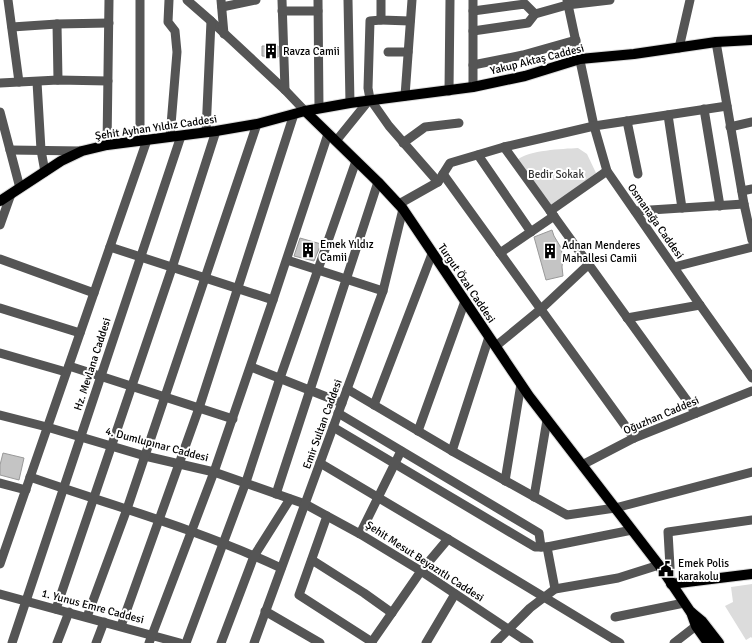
<svg xmlns="http://www.w3.org/2000/svg" width="752" height="643" viewBox="0 0 752 643" font-family="Signika,sans-serif">
  <style>
    .green { fill: #dcdcdc }
    .building { fill: #c4c4c4; stroke: #999 }
    .lines { fill: none; stroke-linecap: round; stroke-linejoin: round }
    .major-casing { stroke: #dbdbdb; stroke-width: 12 }
    .minor { stroke: #555; stroke-width: 9 }
    .major { stroke: #000; stroke-width: 10 }
    .labels { text-anchor: middle; stroke-width: 4; stroke-linejoin: round; paint-order: stroke }
    .poi-label { font-size: 11px; fill: #000; stroke: #fff; text-anchor: start }
    .street-label { font-size: 11px; fill: #000; stroke: #fff }
    .park-label { font-size: 11px; fill: #333; stroke: #fff }
  </style>
  <rect width="100%" height="100%" fill="#fff"/>
  <g class="green">
    <path d="M578,148l9,6 9,19 -46,34 -33,-47c12,-10 45,-11 61,-12z"/>
    <polygon points="752,584 752,638 751,637 746,640 725,606 733,602 731,587"/>
  </g>
  <g class="building">
    <polygon points="262,46 278,46 278,57 262,56"/>
    <polygon points="552,230 554,236 560,246 563,256 562,267 563,276 546,280 534,237"/>
    <polygon points="300,238 321,244 314,261 294,256"/>
    <polygon points="3,453 24,458 19,480 0,475 0,465"/>
  </g>
  <g class="lines">
    <defs>
      <g id="major">
        <polyline points="305,111 378,182 403,209 529,396 659,565 690,611 702,621 719,643"/>
        <polyline points="0,201 61,161 82,151 107,145 216,131 257,124 305,111 350,103 473,87 525,76 580,59 634,54 716,42 752,40"/>
        <polyline points="671,584 752,574"/>
        <polyline points="691,612 696,626 708,643"/>
      </g>
    </defs>
    <use href="#major" class="major-casing"/>
    <g class="minor">
      <polyline points="8,0 19,82"/>
      <polyline points="169,0 168,22 175,31 177,52 170,137"/>
      <polyline points="187,0 211,21 285,90 305,111"/>
      <polyline points="221,0 224,34"/>
      <polyline points="282,0 285,90"/>
      <polyline points="318,0 319,108"/>
      <polyline points="348,0 350,103"/>
      <polyline points="381,0 381,20 410,21"/>
      <polyline points="567,0 594,126 607,171 700,305 752,378"/>
      <polyline points="222,7 256,0"/>
      <polyline points="282,11 318,11"/>
      <polyline points="473,11 525,4 535,14 567,5 610,0"/>
      <polyline points="381,20 370,21 368,88 370,99 389,126 438,182"/>
      <polyline points="57,24 58,80"/>
      <polyline points="12,27 57,24 109,23"/>
      <polyline points="473,31 528,23 535,14"/>
      <polyline points="716,42 744,204 752,240"/>
      <polyline points="679,48 690,0"/>
      <polyline points="388,52 408,52"/>
      <polyline points="473,65 523,55 576,40"/>
      <polyline points="37,82 41,150 45,172"/>
      <polyline points="0,83 58,80 108,81"/>
      <polyline points="473,87 473,0"/>
      <polyline points="449,91 450,0"/>
      <polyline points="405,96 412,0"/>
      <polyline points="704,109 720,206"/>
      <polyline points="0,112 20,188"/>
      <polyline points="668,115 682,208"/>
      <polyline points="627,121 638,174"/>
      <polyline points="730,127 752,122"/>
      <polyline points="206,132 211,21"/>
      <polyline points="140,141 140,0"/>
      <polyline points="336,141 370,99"/>
      <polyline points="403,143 425,127 459,123"/>
      <polyline points="107,145 109,0"/>
      <polyline points="504,147 696,413"/>
      <polyline points="10,150 82,151"/>
      <polyline points="478,155 531,232"/>
      <polyline points="443,174 634,438"/>
      <polyline points="742,191 752,189"/>
      <polyline points="399,204 438,182 450,163 504,147 594,126 727,106"/>
      <polyline points="550,211 607,171"/>
      <polyline points="635,211 744,204"/>
      <polyline points="0,225 11,194"/>
      <polyline points="110,247 273,300"/>
      <polyline points="500,253 554,216"/>
      <polyline points="0,259 94,293"/>
      <polyline points="287,260 383,291"/>
      <polyline points="674,267 752,247"/>
      <polyline points="0,308 80,333"/>
      <polyline points="627,318 700,305"/>
      <polyline points="496,346 541,309 589,264"/>
      <polyline points="0,353 66,372"/>
      <polyline points="69,366 233,419"/>
      <polyline points="251,367 342,403"/>
      <polyline points="347,389 452,451 567,515 615,508 752,472"/>
      <polyline points="374,405 432,254"/>
      <polyline points="338,413 539,533 541,547"/>
      <polyline points="0,415 47,427 145,456 214,472 305,504 360,534 421,571 529,643"/>
      <polyline points="333,427 535,547 547,547 632,530"/>
      <polyline points="418,431 465,301"/>
      <polyline points="452,451 489,337"/>
      <polyline points="320,463 448,539 620,643"/>
      <polyline points="582,465 634,438 752,391"/>
      <path d="M30,477c84,29 170,53 251,91"/>
      <polyline points="505,481 521,384"/>
      <polyline points="0,483 26,490"/>
      <polyline points="276,494 378,182"/>
      <polyline points="534,497 547,420"/>
      <polyline points="327,516 299,595 372,642"/>
      <polyline points="360,534 401,451"/>
      <polyline points="547,547 555,589"/>
      <polyline points="312,560 364,593 392,613"/>
      <polyline points="0,564 147,140"/>
      <polyline points="671,584 668,532 752,520"/>
      <polyline points="0,594 180,643"/>
      <polyline points="56,609 172,268 216,131"/>
      <polyline points="265,611 320,643"/>
      <polyline points="87,617 127,509 257,124"/>
      <polyline points="615,617 684,603"/>
      <polyline points="121,626 199,408 294,114"/>
      <polyline points="12,643 181,136"/>
      <polyline points="57,643 69,612"/>
      <polyline points="96,643 104,622"/>
      <polyline points="149,643 214,472 273,300 328,134"/>
      <polyline points="186,643 246,482 280,378 356,161"/>
      <polyline points="221,643 254,556 290,499"/>
      <polyline points="254,643 383,291 403,209"/>
      <polyline points="371,643 421,571 448,539"/>
      <polyline points="426,643 455,594"/>
      <polyline points="495,643 530,608 555,589 618,578 659,565"/>
      <polyline points="674,643 701,622"/>
    </g>
    <use href="#major" class="major"/>
  </g>
  <defs>
    <symbol id="building-bare" viewBox="-9 -9 18 18"><path d="M-4-6H4V6H1V3H-1V6H-4ZM-2.5-4.3h1.7v1.8h-1.7ZM.8-4.3h1.7v1.8H.8ZM-2.5-1h1.7V.8h-1.7ZM.8-1h1.7V.8H.8Z" fill="#000" stroke="#fff" stroke-width="2.5" paint-order="stroke"/></symbol>
    <symbol id="civic-bare" viewBox="-9 -9 18 18"><path d="M-.6-6.5H3V-4.5H.6V-3L4-1V1h2V6H-6V1h2V-1L-.6-3ZM-1.2 2.5V6h2.4V2.5Z" fill="#000" stroke="#fff" stroke-width="2.5" paint-order="stroke"/></symbol>
  </defs>
  <g fill-rule="evenodd">
    <use href="#building-bare" x="260" y="40" width="22" height="22"/>
    <use href="#building-bare" x="297" y="239" width="22" height="22"/>
    <use href="#building-bare" x="539" y="240" width="22" height="22"/>
    <use href="#civic-bare" x="655" y="558" width="22" height="22"/>
  </g>
  <g class="labels">
    <g class="poi-label">
      <text x="283" y="55">Ravza Camii</text>
      <text x="320" y="248">Emek Yıldız<tspan x="320" dy="13">Camii</tspan></text>
      <text x="562" y="249">Adnan Menderes<tspan x="562" dy="13">Mahallesi Camii</tspan></text>
      <text x="678" y="567">Emek Polis<tspan x="678" dy="13">karakolu</tspan></text>
    </g>
    <g class="street-label">
      <text transform="translate(537 59) rotate(-14)" y="4">Yakup Aktaş Caddesi</text>
      <text transform="translate(156 127) rotate(-8)" y="4">Şehit Ayhan Yıldız Caddesi</text>
      <text transform="translate(656 221) rotate(55)" y="4">Osmanağa Caddesi</text>
      <text transform="translate(467 283) rotate(56)" y="4">Turgut Özal Caddesi</text>
      <text transform="translate(92 364) rotate(-72)" y="4">Hz. Mevlana Caddesi</text>
      <text transform="translate(661 415) rotate(-23)" y="4">Oğuzhan Caddesi</text>
      <text transform="translate(322 424) rotate(-70)" y="4">Emir Sultan Caddesi</text>
      <text transform="translate(157 444) rotate(15)" y="4">4. Dumlupınar Caddesi</text>
      <text transform="translate(425 561) rotate(33)" y="4">Şehit Mesut Beyazıtlı Caddesi</text>
      <text transform="translate(93 606) rotate(15)" y="4">1. Yunus Emre Caddesi</text>
    </g>
    <g class="park-label">
      <text x="556" y="178">Bedir Sokak</text>
    </g>
  </g>
</svg>
